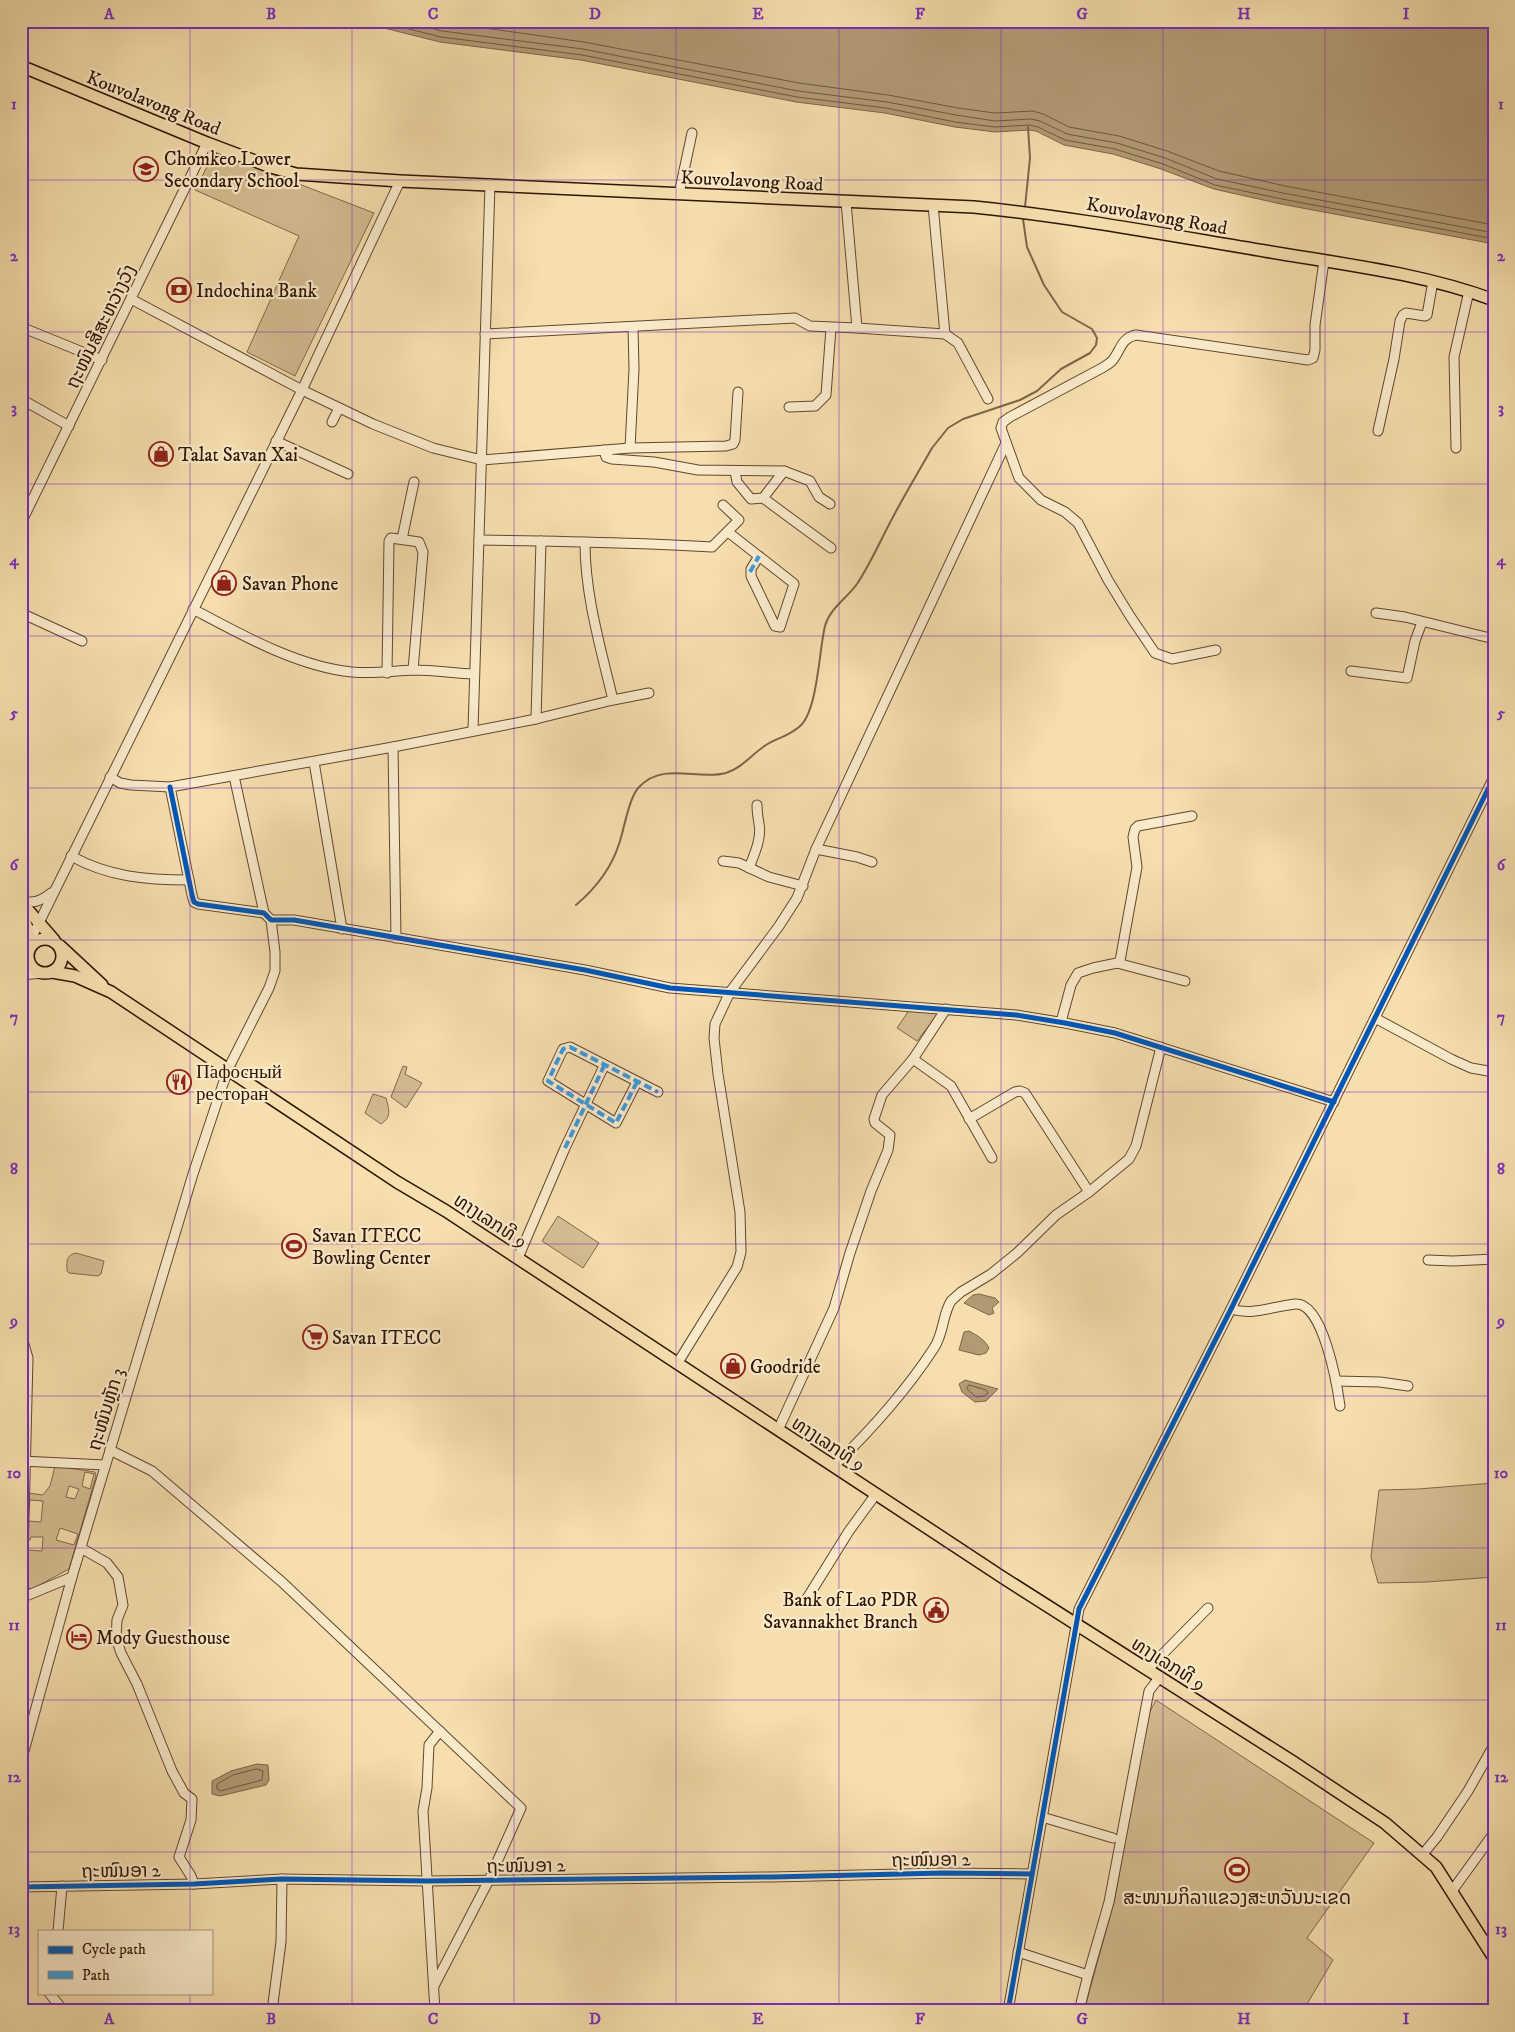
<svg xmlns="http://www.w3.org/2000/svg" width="1515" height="2032" viewBox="0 0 1515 2032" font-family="'IM FELL DW Pica','Noto Sans Lao',serif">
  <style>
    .green { fill: #d4bc91; stroke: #82684a; fill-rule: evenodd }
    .water { fill: #b29a74; stroke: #7e6547 }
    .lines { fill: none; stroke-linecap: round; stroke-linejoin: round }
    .shore { stroke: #70583c; stroke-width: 1 }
    .stream { stroke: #7e6547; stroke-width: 2 }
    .minor-casing { stroke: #61472e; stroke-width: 11 }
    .major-casing { stroke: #2f1504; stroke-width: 14 }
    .minor { stroke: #f9eaca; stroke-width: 9 }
    .major { stroke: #f6deae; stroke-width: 11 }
    .quiet { stroke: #3d9add; stroke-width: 4; stroke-dasharray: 8 4; stroke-linecap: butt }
    .cycleway-casing { stroke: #f9eaca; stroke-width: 8 }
    .cycleway { stroke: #0057b8; stroke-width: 5 }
    .grid { fill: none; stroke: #7b2cbf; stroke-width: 1; stroke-opacity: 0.55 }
    .labels { text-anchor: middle; stroke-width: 4.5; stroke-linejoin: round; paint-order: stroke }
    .street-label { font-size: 19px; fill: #2f1504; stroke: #f9eaca }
    .poi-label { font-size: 19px; fill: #2f1504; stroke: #f9eaca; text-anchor: start }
    .neatline { fill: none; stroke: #7b2cbf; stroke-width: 2 }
    .grid-label { font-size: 16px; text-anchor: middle; font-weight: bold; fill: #7b2cbf }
  </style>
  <rect width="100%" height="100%" fill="#f6deae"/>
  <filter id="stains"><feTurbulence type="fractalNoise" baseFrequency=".004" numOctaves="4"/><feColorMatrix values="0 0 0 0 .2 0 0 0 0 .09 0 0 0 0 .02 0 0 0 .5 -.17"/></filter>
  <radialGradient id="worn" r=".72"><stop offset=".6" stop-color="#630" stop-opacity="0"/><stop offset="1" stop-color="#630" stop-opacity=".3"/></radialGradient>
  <g class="green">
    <polygon points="214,153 219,153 374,213 295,376 247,352 299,236 195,190"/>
    <polygon points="910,1009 938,1010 938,1014 917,1041 897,1028"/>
    <polygon points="403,1066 407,1067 405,1074 422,1083 406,1108 391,1097"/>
    <path d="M373,1094l13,4c3,11 6,19 -5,26l-16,-11z"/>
    <polygon points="558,1216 599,1243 583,1268 542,1241"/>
    <path d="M76,1253l28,8 -3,13 -3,2 -29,-3 -2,-2c0,-9 -2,-15 9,-18z"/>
    <path d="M55,1466l40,6 1,4 -27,93 -37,20 -5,-1 -1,-9 2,-86 15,2 7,-9zM85,1472l9,2 -4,15 -8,-3zM69,1486l10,3 -4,10 -9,-2zM30,1500l13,1 -2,21 -13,-1zM60,1528l18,6 -4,11 -18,-5zM31,1537h12l-1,14 -15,-1 1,-10h2z"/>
    <polygon points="1494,1483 1494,1577 1427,1582 1378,1583 1371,1557 1379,1490 1418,1489"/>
    <polygon points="1156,1700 1374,1843 1307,1938 1333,1960 1303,2011 1084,2011 1115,1898 1146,1719"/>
  </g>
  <g class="water">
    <polygon points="367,21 1494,21 1494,244 1281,204 1214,189 1161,169 1113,154 1064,145 1036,131 1029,130 995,132 955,127 885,113 796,102 581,60 440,42 376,26"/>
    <polygon points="979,1294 995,1298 999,1302 992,1308 994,1313 989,1315 964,1303 973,1295"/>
    <path d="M969,1331c9,5 15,8 20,17l-3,5 -7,2 -20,-5 5,-18z"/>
    <polygon points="965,1380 998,1389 986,1401 975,1402 962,1392 959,1384"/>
    <polygon points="257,1764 268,1765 269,1780 266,1785 220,1796 212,1794 212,1781 231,1771"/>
  </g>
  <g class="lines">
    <g class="shore">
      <polyline points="377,21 441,37 582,55 797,97 886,108 955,122 995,127 1030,125 1038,127 1065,140 1115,149 1163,164 1215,185 1282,199 1494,239"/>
      <polyline points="403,21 442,31 583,49 798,91 887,102 956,115 995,121 1031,119 1040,121 1067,134 1117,143 1165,158 1217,179 1283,193 1494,233"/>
      <polyline points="435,21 584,42 799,83 888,95 958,108 995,113 1033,111 1043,114 1069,127 1119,136 1167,151 1219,171 1285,186 1494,225"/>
      <polygon points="969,1385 986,1390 988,1393 984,1396 976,1397 967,1389"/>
      <polygon points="257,1769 263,1771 262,1780 220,1791 217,1789 217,1784 233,1775"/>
    </g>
    <g class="stream">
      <polyline points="1025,207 1030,158 1028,127"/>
      <path d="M576,905c20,-17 35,-36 43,-61 5,-14 10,-47 20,-57 25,-26 58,-6 87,-14 16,-5 26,-19 40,-28 11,-7 21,-8 33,-18 19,-15 20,-78 26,-101 5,-18 22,-28 32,-42 14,-21 24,-45 36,-67 12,-23 26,-46 39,-69l16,-20 15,-9 57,-19 17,-9 24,-22 29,-16 6,-8 1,-7 -5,-9 -30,-17 -18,-27 -17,-38 -4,-28"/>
    </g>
    <defs>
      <g id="minor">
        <polyline points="679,194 692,133"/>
        <polyline points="933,205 945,334"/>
        <polyline points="131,299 302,390 373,424 433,448 482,460 630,448 726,446 733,444 735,440 738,392"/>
        <polyline points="21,327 102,360"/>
        <polyline points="857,328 945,334 958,343 988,399"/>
        <polyline points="485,334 795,318 810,326 857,328 846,202"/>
        <polyline points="21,399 69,426"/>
        <polyline points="789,407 815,406 826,395 831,328"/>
        <polyline points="332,422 339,408"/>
        <polyline points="1378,431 1394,359 1400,321 1403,315 1406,313 1425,316 1427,315 1433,281"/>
        <polyline points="276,441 348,474"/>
        <polyline points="630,448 634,369 633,327"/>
        <polyline points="1456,448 1454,357 1469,291"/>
        <polyline points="604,450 606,457 612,459 654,462 698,470 784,471 810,481 819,497 830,504"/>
        <polyline points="735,471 737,482 751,499 763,498 784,471"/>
        <polyline points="763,498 831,548"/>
        <polyline points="21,523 207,143"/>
        <polyline points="728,532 792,582 794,584 780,627 775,626 751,576 751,569 759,556"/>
        <polyline points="402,539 414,482"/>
        <path d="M479,540c78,1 155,2 233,7l27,-27 -16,-15"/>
        <path d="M193,609c47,25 105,58 159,63 21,2 40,-1 61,-2 20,0 41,3 61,4"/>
        <polyline points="21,613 82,641"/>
        <polyline points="1376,613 1405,617 1494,639"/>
        <path d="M1216,650l-44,9 -17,-6 -25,-37 -22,-36 -30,-57 -13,-11 -24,-12 -22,-22 -18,-50 2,-6 7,-5 92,-49c3,-2 7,-4 10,-7 9,-11 9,-23 24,-26l172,25 5,-2 2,-8v-25l9,-64"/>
        <polyline points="1351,671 1407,678 1415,641 1422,622"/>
        <polyline points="387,673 389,541 391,538 419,542 423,552 413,670"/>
        <polyline points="613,700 649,693"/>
        <polyline points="536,719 541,541"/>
        <polyline points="473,730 490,184"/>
        <polyline points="393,747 396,938"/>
        <polyline points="314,762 342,929"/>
        <polyline points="234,776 264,913"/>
        <path d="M110,777l10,6 11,2 39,2 223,-40 143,-28 77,-19c-12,-51 -28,-104 -28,-157"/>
        <polyline points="170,787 192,895 194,902 198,904 264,913 271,920 294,920 585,970 670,988 1016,1015 1065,1023 1115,1033 1334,1102"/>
        <polyline points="816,849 1006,443"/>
        <path d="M71,856c38,21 75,24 118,24"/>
        <polyline points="723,861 739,863 769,877 803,886"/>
        <path d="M749,868c5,-13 13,-30 10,-44 -1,-6 -2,-12 -2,-19"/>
        <path d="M21,900c12,5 21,0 30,-7"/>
        <polyline points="30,941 302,390 400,181"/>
        <polyline points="1117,963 1185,981"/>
        <polyline points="21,973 23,959"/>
        <polyline points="21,975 43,973"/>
        <polyline points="1375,1018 1451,1059 1471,1068 1494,1072"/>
        <polyline points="1061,1022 1071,985 1078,973 1093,968 1117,963 1120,961 1137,867 1133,837 1135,829 1138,826 1192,816"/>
        <polyline points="913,1059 951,1086 992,1158"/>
        <polyline points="637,1082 616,1123 548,1081 563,1049 570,1047 658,1092"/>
        <polyline points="969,1119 1015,1092 1020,1091 1025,1093 1089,1192"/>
        <polyline points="518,1258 565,1148 604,1066"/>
        <polyline points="1428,1260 1453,1261 1494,1259"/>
        <path d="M1231,1309c23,7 42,-3 65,-5 27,-1 41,80 44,102"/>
        <polyline points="21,1334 28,1358 22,1598"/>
        <polyline points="677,1364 737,1267 741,1252 740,1212 718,1074 714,1038 715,1024 730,992 779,926 797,898 816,849 857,857 872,862"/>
        <polyline points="1336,1381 1380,1382 1408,1386"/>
        <polyline points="778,1430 834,1308 850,1253 871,1191 888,1150 890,1135 875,1123 874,1119 882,1095 913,1059 946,1009"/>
        <polyline points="110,1450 152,1471 282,1582 521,1808 489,1880 434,1986"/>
        <polyline points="21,1461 105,1465"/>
        <path d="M834,1466c36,-35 72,-75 100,-118 10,-15 8,-32 17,-47l10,-9 30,-18 26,-21 39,-38 33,-23 40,-33 7,-13 25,-99"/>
        <polyline points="81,1548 107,1563 118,1577 123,1605 117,1620 116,1638 121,1653 137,1684 172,1771 184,1793 192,1799 191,1820 179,1857 191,1876 194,1884"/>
        <polyline points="21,1598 72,1577"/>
        <polyline points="806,1600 849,1531 876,1494"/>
        <polyline points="1147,1670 1208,1608"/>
        <polyline points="21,1762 72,1577 193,1174 228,1069 269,988 275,971 275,952 271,920"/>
        <polyline points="1042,1817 1113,1838"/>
        <polyline points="1423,1854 1437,1837 1468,1791 1494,1745"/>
        <polyline points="21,1887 194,1884 282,1879 427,1881 772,1877 944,1873 1032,1874"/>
        <polyline points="1452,1891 1494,1833"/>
        <polyline points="58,1931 62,1886"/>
        <polyline points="1018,1952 1088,1975 1109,1902 1149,1691 1159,1678"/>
        <polyline points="49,1993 64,2011"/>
        <polyline points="272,2011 281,1942 282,1879"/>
        <polyline points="435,2011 423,1811 427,1788 429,1745 440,1731"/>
        <polyline points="1008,2011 1079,1609 1231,1309 1494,777"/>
        <polyline points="1079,2011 1088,1975"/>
      </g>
      <g id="major">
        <path d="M21,66l186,77 64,24 25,7 104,7 574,26c98,10 194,28 291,44 77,13 156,22 229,49"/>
        <polyline points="21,902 54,940"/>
        <polyline points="21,913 28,930 30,947"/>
        <circle cx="45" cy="956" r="17"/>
        <polyline points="60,946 102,985"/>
        <polyline points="52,972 75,976 111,992 397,1182 446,1211 1002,1577 1293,1762 1385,1823 1436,1867 1494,1958"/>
      </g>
    </defs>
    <use href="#minor" class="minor-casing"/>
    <use href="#major" class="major-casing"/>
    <use href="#minor" class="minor"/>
    <use href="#major" class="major"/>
    <g class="quiet">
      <polyline points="750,572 759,556"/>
      <polyline points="637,1082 616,1123 548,1081 563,1049 570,1047 658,1092"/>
      <polyline points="565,1148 604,1066"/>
    </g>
    <defs>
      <g id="cycleway">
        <polyline points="170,787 192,895 194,902 198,904 264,913 271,920 294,920 585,970 670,988 1016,1015 1065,1023 1115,1033 1334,1102"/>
        <polyline points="21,1887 194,1884 282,1879 427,1881 772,1877 944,1873 1032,1874"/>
        <polyline points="1008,2011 1079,1609 1231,1309 1494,777"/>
      </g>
    </defs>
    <use href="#cycleway" class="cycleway-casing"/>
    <use href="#cycleway" class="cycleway"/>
  </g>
  <path class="grid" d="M190,21v1910M352,21v1990M514,21v1990M676,21v1990M839,21v1990M1001,21v1990M1163,21v1990M1325,21v1990M21,180h1473M21,332h1473M21,484h1473M21,636h1473M21,788h1473M21,940h1473M21,1092h1473M21,1244h1473M21,1396h1473M21,1548h1473M21,1700h1473M21,1852h1473M190,1993v18"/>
  <defs>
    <symbol id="school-ring" viewBox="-11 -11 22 22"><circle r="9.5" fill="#f9eaca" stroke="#8f2418" stroke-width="1.5"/><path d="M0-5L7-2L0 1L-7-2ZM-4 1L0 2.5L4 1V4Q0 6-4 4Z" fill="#8f2418"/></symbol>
    <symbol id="bank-ring" viewBox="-11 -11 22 22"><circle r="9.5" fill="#f9eaca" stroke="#8f2418" stroke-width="1.5"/><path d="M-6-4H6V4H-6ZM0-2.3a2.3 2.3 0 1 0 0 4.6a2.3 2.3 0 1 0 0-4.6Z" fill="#8f2418"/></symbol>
    <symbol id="shop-ring" viewBox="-11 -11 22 22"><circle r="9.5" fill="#f9eaca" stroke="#8f2418" stroke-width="1.5"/><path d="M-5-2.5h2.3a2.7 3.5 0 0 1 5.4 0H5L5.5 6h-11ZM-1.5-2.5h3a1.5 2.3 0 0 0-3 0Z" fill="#8f2418"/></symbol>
    <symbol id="restaurant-ring" viewBox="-11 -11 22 22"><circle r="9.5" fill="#f9eaca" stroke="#8f2418" stroke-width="1.5"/><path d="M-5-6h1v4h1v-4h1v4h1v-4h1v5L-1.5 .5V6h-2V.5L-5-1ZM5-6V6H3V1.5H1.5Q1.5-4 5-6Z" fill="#8f2418"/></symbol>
    <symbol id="stadium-ring" viewBox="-11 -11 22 22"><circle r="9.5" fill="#f9eaca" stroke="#8f2418" stroke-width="1.5"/><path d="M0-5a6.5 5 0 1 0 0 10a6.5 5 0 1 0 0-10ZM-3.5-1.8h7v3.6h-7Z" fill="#8f2418"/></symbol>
    <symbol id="supermarket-ring" viewBox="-11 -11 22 22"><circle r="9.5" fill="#f9eaca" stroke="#8f2418" stroke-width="1.5"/><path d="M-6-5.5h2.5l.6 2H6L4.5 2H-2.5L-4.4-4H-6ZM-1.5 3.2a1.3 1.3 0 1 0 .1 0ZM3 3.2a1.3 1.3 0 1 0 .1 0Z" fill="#8f2418"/></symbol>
    <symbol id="civic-ring" viewBox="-11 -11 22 22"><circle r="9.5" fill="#f9eaca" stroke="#8f2418" stroke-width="1.5"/><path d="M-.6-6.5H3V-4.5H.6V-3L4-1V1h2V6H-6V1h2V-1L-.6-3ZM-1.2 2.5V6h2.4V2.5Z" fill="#8f2418"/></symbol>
    <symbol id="hotel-ring" viewBox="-11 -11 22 22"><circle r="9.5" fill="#f9eaca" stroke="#8f2418" stroke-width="1.5"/><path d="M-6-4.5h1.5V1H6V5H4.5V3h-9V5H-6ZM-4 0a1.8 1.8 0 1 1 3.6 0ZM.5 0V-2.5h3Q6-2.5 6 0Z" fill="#8f2418"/></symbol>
  </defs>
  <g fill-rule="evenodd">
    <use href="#school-ring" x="132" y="155" width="28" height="28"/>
    <use href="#bank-ring" x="165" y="276" width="28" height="28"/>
    <use href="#shop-ring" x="147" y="440" width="28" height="28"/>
    <use href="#shop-ring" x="210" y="569" width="28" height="28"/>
    <use href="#restaurant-ring" x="165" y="1068" width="28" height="28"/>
    <use href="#stadium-ring" x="280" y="1232" width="28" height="28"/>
    <use href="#supermarket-ring" x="301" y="1323" width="28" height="28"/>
    <use href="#shop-ring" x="719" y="1352" width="28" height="28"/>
    <use href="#civic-ring" x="922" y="1596" width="28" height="28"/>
    <use href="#hotel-ring" x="65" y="1623" width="28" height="28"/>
    <use href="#stadium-ring" x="1223" y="1856" width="28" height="28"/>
  </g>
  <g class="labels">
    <g class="street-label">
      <text transform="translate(154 102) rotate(22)" y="7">Kouvolavong Road</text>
      <text transform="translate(752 180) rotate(3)" y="7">Kouvolavong Road</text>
      <text transform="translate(1157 215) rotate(10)" y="7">Kouvolavong Road</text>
      <text transform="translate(100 326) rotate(-64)" y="7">ຖະໜົນສີສະຫວ່າງວົງ</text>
      <text transform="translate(491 1220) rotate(33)" y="7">ທາງເລກທີ 9</text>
      <text transform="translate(105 1409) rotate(-73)" y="7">ຖະໜົນຫຼັກ 3</text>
      <text transform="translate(829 1443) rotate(33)" y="7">ທາງເລກທີ 9</text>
      <text transform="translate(1169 1663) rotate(32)" y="7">ທາງເລກທີ 9</text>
      <text transform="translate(931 1859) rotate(-1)" y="7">ຖະໜົນອາ 2</text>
      <text transform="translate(526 1865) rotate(-1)" y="7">ຖະໜົນອາ 2</text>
      <text transform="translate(121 1870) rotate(-1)" y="7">ຖະໜົນອາ 2</text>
    </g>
    <g class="poi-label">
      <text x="164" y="165">Chomkeo Lower<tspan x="164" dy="22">Secondary School</tspan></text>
      <text x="196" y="297">Indochina Bank</text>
      <text x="178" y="461">Talat Savan Xai</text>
      <text x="242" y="590">Savan Phone</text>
      <text x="196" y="1078">Пафосный<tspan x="196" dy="22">ресторан</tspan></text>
      <text x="312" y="1242">Savan ITECC<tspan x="312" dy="22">Bowling Center</tspan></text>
      <text x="332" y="1344">Savan ITECC</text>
      <text x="750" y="1373">Goodride</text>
      <text x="918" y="1606" text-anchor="end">Bank of Lao PDR<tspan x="918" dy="22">Savannakhet Branch</tspan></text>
      <text x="96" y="1644">Mody Guesthouse</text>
      <text x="1237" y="1904" text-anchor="middle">ສະໜາມກິລາແຂວງສະຫວັນນະເຂດ</text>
    </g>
  </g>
  <rect width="1515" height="2032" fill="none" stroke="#f6deae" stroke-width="55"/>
  <rect x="38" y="1930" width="175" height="65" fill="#f9eaca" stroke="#a8957b"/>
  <rect x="48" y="1946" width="25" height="8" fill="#0057b8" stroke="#a8957b"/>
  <text x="82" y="1954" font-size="15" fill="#2f1504">Cycle path</text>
  <rect x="48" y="1971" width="25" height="8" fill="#3d9add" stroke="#a8957b"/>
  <text x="82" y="1980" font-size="15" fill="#2f1504">Path</text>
  <rect x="28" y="28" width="1460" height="1976" class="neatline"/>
  <g class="grid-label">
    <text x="109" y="19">A</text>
    <text x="271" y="19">B</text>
    <text x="433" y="19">C</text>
    <text x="595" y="19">D</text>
    <text x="758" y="19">E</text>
    <text x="920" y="19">F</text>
    <text x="1082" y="19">G</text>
    <text x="1244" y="19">H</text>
    <text x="1406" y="19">I</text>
    <text x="14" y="109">1</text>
    <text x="1501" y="109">1</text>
    <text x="14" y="261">2</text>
    <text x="1501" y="261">2</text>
    <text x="14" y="413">3</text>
    <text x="1501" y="413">3</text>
    <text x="14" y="565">4</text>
    <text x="1501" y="565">4</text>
    <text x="14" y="718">5</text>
    <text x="1501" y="718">5</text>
    <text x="14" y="870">6</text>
    <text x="1501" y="870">6</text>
    <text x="14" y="1022">7</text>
    <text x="1501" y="1022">7</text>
    <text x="14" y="1174">8</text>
    <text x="1501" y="1174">8</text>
    <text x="14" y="1326">9</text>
    <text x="1501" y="1326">9</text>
    <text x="14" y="1478">10</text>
    <text x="1501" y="1478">10</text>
    <text x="14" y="1630">11</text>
    <text x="1501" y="1630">11</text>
    <text x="14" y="1782">12</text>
    <text x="1501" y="1782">12</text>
    <text x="14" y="1934">13</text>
    <text x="1501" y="1934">13</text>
    <text x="109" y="2024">A</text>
    <text x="271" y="2024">B</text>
    <text x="433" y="2024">C</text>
    <text x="595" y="2024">D</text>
    <text x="758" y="2024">E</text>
    <text x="920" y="2024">F</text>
    <text x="1082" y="2024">G</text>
    <text x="1244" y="2024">H</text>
    <text x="1406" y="2024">I</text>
  </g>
  <rect width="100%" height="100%" filter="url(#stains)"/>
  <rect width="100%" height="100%" fill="url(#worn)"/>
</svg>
